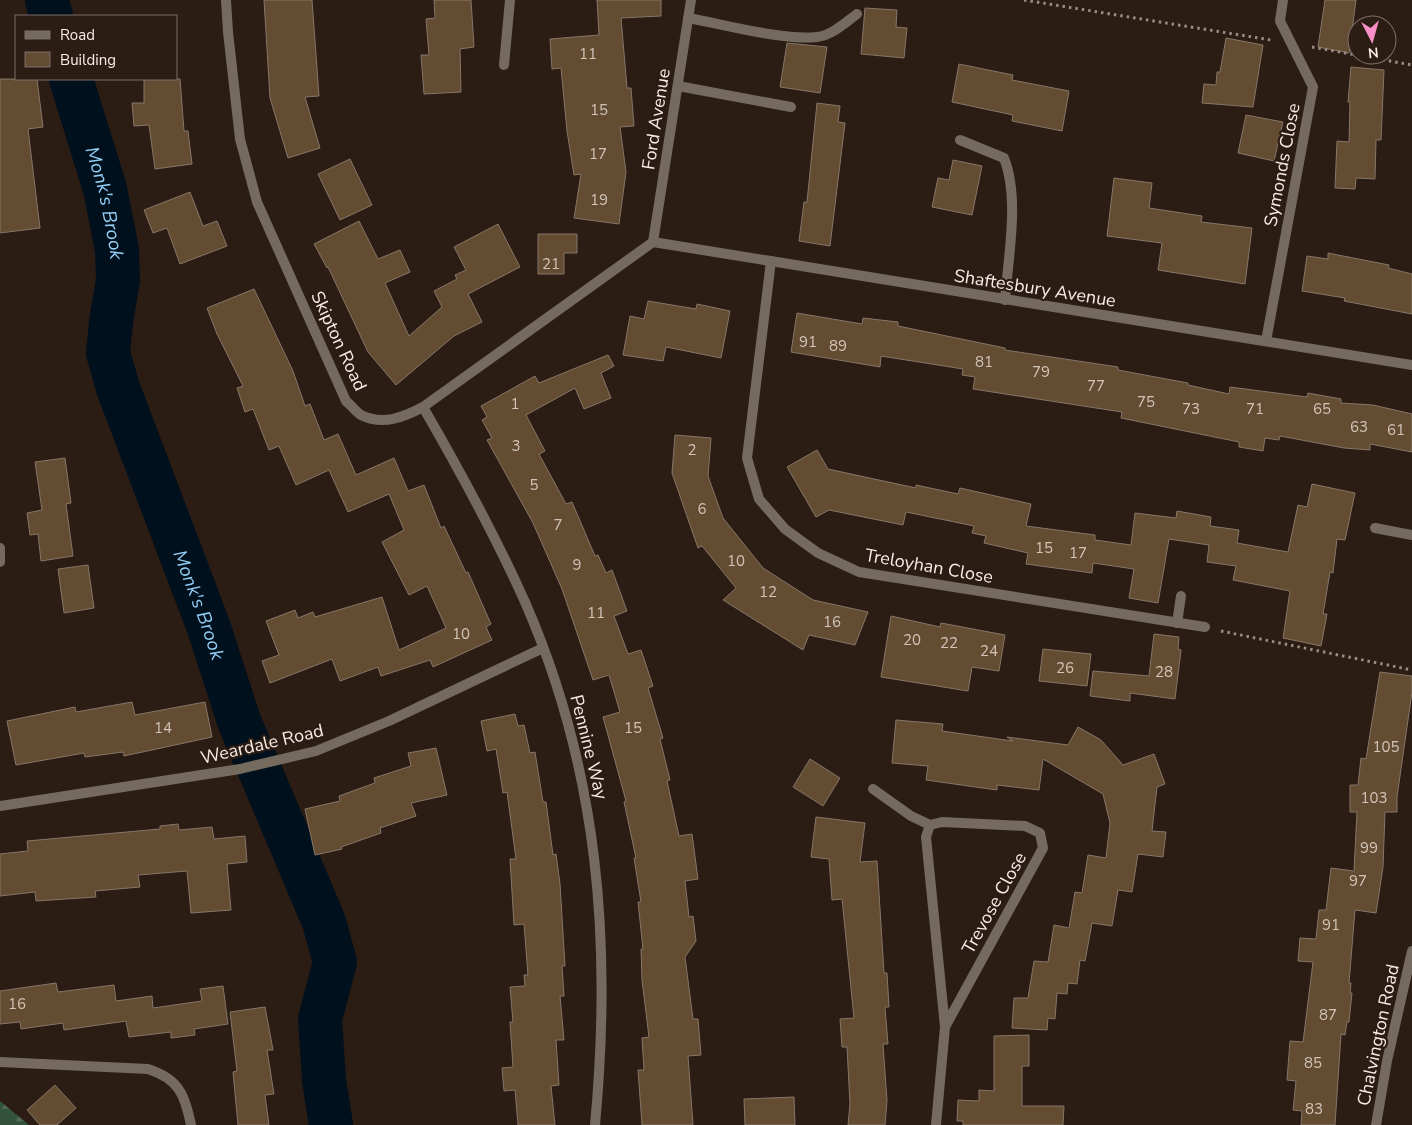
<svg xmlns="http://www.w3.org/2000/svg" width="1412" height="1125" viewBox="0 0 1412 1125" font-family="'Nunito Sans',sans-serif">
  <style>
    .forest { fill: url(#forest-firs) }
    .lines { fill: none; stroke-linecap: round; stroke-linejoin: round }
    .river { stroke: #00101d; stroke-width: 44 }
    .building { fill: #644c32; stroke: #857768 }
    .path { stroke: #998c85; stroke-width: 3; stroke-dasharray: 2.5 4; stroke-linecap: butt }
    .lane { stroke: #746b5e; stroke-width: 10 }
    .street { stroke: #746b5e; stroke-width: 10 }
    .labels { text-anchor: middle; stroke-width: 4.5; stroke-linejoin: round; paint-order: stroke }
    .number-label { font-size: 15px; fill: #d2c4b9 }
    .street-label { font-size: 18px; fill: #f7ece6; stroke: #2b1c14 }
    .water-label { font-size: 19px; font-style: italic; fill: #94cef5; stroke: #2b1c14 }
  </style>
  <defs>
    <pattern id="forest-firs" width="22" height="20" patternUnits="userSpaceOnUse" patternTransform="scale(1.25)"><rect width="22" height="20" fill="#34533d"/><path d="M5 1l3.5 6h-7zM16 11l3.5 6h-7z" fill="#526c59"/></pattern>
  </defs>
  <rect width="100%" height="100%" fill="#2b1c14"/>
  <polygon class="forest" points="0,1101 29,1125 0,1125"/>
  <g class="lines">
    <g class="river">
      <polyline points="47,0 51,16"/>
      <path id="s1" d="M71,79l34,110 12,61 1,30 -7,42 -3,31 10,35 91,240 30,93 85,201 11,40 -15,57 4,61 7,45"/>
    </g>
  </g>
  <g class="building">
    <polygon points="264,0 312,0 319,96 305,97 320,148 288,158 270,98"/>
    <polygon points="434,0 471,0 474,47 460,49 461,92 424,94 421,55 429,55 426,19 435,18"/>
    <polygon points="597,0 661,0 661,16 621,18 627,88 631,88 634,126 620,127 626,172 619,224 574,218 581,174 574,175 567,131 561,68 552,69 550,39 599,35"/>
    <polygon points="1325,0 1356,0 1349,53 1318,47"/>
    <polygon points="865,8 897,10 896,27 907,28 904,58 861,54"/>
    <polygon points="1226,38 1263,45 1253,107 1202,103 1204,84 1216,85 1217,72 1220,72"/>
    <polygon points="787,43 827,47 820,93 780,87"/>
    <polygon points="959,64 1013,75 1012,80 1069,91 1062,131 1012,121 1013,115 952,102"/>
    <polygon points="1351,67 1384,70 1381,140 1376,140 1375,179 1356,178 1355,189 1335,188 1337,141 1349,142 1350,102 1348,102"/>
    <polygon points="0,79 37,79 43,127 28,129 40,228 0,233"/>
    <polygon points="144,79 180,79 184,131 188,131 192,164 155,169 149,125 134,126 132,103 144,103"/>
    <polygon points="817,103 840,106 838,122 845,123 830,246 799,241 804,202 807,202"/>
    <polygon points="1246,115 1283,122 1274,161 1238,153"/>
    <polygon points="350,159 372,205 340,220 318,174"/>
    <polygon points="953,160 982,166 972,215 932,207 938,178 949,180"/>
    <polygon points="1114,178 1152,183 1149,208 1202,216 1201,222 1252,228 1245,284 1158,270 1162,243 1107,236"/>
    <polygon points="190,192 203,226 217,221 227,246 180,264 167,228 153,233 144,210"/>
    <polygon points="359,221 378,259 400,250 410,272 385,283 409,336 442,307 434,291 457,279 455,275 466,270 454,247 498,224 520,267 468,294 482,322 454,336 396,385 368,352 328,267 327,268 314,244"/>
    <polygon points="538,234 577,234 577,253 564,253 564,274 538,274"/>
    <polygon points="1328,253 1389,265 1388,268 1412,274 1412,314 1344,301 1345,298 1302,291 1307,256 1328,259"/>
    <polygon points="254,289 293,371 305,406 310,404 324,440 338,434 356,475 394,458 408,491 424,485 441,528 444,526 466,573 468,572 491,624 486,627 492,640 433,667 430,660 381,676 378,667 340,681 332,659 270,683 262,661 279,655 266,621 295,610 298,618 313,612 315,617 382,597 399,650 446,628 427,586 409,595 382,542 404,530 389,494 348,512 329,470 296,485 279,446 269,450 253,409 245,412 237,388 243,386 217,334 207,308"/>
    <polygon points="648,301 696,309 697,304 730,311 721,358 666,347 663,361 623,355 630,316 644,319"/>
    <polygon points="797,313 862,324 863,318 898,322 898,326 1005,348 1005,350 1118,367 1118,370 1188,383 1188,385 1229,394 1230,387 1307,397 1308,393 1341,399 1341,403 1373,405 1412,414 1412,452 1370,444 1370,450 1344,448 1280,436 1279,440 1265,438 1263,451 1239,447 1239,442 1121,418 1122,412 973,389 975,377 962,375 963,369 881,356 880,367 791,352"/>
    <polygon points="608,355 614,366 601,373 611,398 584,409 575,388 526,415 545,451 539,454 566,504 572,502 595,556 598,555 606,573 612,570 627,611 614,616 628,654 641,650 653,686 648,688 663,738 660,739 670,780 667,781 679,836 692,834 698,879 685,881 689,917 693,916 696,941 685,957 693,1019 698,1019 701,1055 688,1056 693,1125 642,1125 638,1070 644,1070 642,1038 649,1037 642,980 641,949 643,949 638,902 641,902 634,858 636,858 624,802 626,801 603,717 620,712 609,675 593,680 562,589 533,523 487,440 492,438 482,420 487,417 481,406 535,376 539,383"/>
    <polygon points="675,435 711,438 708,476 723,518 763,568 813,600 868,612 855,645 809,635 803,650 723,600 736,588 702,546 698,548 672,473"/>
    <polygon points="817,450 828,469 916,488 916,485 958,494 960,488 1031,504 1026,526 1095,535 1095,540 1131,545 1135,513 1176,518 1177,511 1211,517 1210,526 1239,530 1237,543 1288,552 1298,505 1307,507 1312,484 1355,493 1345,540 1337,539 1333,573 1330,572 1323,614 1327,614 1321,646 1283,638 1290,591 1233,580 1236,566 1207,562 1209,545 1169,539 1158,603 1129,598 1134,569 1093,563 1092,573 1026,564 1028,553 984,543 986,536 972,533 974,526 906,512 903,525 829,510 816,517 787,467"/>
    <polygon points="65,458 71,503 66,504 73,556 41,561 38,534 30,535 27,513 42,510 35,462"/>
    <polygon points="88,565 94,608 64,613 58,569"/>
    <polygon points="891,616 940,627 941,623 1005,635 999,671 972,667 968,691 881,677"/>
    <polygon points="1154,634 1179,637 1178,649 1181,650 1175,699 1130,693 1130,701 1090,696 1093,671 1149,676"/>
    <polygon points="1043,649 1091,654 1087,686 1039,681"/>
    <polygon points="1380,672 1412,676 1412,692 1397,797 1397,812 1385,812 1383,867 1376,913 1355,910 1349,983 1351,983 1350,993 1352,993 1349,1022 1347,1022 1345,1035 1341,1034 1335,1125 1301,1125 1302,1111 1293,1110 1296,1081 1287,1080 1290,1041 1303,1042 1313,962 1298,961 1300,938 1316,939 1319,910 1326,910 1331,868 1354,871 1357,812 1350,812 1350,785 1358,785 1361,758 1366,759"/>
    <polygon points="132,702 135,715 205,702 212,737 124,756 123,752 85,757 84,753 16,765 7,721 75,707 76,712"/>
    <polygon points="515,714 518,726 524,725 530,753 535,752 543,802 546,802 553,855 556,854 560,884 565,966 562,966 564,996 560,996 564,1040 556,1040 559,1085 551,1086 555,1125 518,1125 515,1090 504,1091 502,1068 513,1067 510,1022 513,1022 510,987 525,986 524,975 528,975 524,924 514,925 510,859 516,859 507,792 503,793 496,749 487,751 481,721"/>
    <polygon points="896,720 943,724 942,731 963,734 1013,741 1007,737 1068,745 1078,727 1101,740 1123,765 1154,754 1165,784 1157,787 1152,831 1166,832 1163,857 1138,854 1132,892 1118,890 1112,926 1092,923 1085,961 1080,960 1077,984 1068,983 1067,994 1057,993 1055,1019 1048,1018 1047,1030 1012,1028 1014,998 1028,998 1034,961 1048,962 1054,925 1069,928 1075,892 1082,893 1088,855 1106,858 1110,823 1103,794 1043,759 1039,790 997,785 997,790 926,780 928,766 892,763"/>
    <polygon points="436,748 447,795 411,803 416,816 380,828 381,833 341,847 342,849 315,855 305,809 340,801 339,796 375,783 374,778 411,766 408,753"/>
    <polygon points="810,759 840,778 823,806 793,787"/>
    <polygon points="816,817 865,823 860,862 877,861 884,973 887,973 889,1007 885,1007 888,1044 883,1044 887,1101 885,1125 848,1125 850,1104 847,1047 842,1047 840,1019 854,1018 842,899 832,900 829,859 811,857"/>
    <polygon points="178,824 179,830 212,827 214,839 245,836 247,862 227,864 231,910 191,913 187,871 138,875 140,887 95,891 96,897 36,901 35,892 0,896 0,854 28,851 27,841 160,829 160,826"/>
    <polygon points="56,983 58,992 114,985 116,1001 152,996 153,1008 202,1001 200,989 223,986 228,1024 194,1029 195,1035 171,1038 171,1032 129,1037 126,1021 64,1030 63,1023 21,1029 20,1022 0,1024 0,991"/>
    <polygon points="265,1007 273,1050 267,1050 274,1094 265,1095 269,1125 238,1125 233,1072 237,1071 230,1012"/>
    <polygon points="1029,1035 1029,1066 1022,1066 1022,1106 1064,1106 1063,1125 963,1125 963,1121 957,1121 958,1100 979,1101 979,1090 994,1091 994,1036"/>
    <polygon points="55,1085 76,1108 57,1125 40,1125 27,1110"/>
    <polygon points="794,1097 795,1125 745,1125 744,1099"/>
  </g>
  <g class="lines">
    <g class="path">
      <polyline points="1024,0 1271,40"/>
      <polyline points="1312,47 1412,65"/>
      <polyline points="1221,631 1412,670"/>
    </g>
    <g class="lane">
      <path d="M688,18c35,6 96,23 129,19 15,-2 28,-14 40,-23"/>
      <polyline points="504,65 510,0"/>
      <polyline points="678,86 791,107"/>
      <path d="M960,140l44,18c16,40 4,99 1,142"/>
      <polyline points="1375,528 1412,535"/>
      <polyline points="873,789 911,816 930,825"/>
    </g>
    <g class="street">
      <path d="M226,0l2,32 12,107 17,63 89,199c5,4 10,11 15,14 22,11 43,2 62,-8l230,-165"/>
      <polyline points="653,242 1412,365"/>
      <polyline points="653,242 691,0"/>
      <polyline points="771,261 747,458 759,499 785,529 818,553 859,572 1205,627"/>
      <polyline points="1266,341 1313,87 1280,21 1283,0"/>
      <path d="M423,407c37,64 72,128 102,195 74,169 87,341 70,523"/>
      <polyline points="0,548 0,562"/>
      <polyline points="1177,623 1181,596"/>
      <polyline points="0,806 240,769 316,751 389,721 543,648"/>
      <path d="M0,1062l148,7c31,10 37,26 43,56"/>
      <polyline points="936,1125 945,1027 926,837 930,825 942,822 1025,826 1040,833 1043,848 945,1027"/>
      <polyline points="1376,1125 1387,1061 1412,951"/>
    </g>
  </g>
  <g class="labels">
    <g class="number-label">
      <text x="588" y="59">11</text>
      <text x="599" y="115">15</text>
      <text x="598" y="159">17</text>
      <text x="599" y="205">19</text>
      <text x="551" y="269">21</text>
      <text x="808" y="347">91</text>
      <text x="838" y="351">89</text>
      <text x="984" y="367">81</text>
      <text x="1041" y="377">79</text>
      <text x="1096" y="391">77</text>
      <text x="1146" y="407">75</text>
      <text x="515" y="409">1</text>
      <text x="1191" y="414">73</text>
      <text x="1255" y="414">71</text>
      <text x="1322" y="414">65</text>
      <text x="1359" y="432">63</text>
      <text x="1396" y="435">61</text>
      <text x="516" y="451">3</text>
      <text x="692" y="455">2</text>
      <text x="534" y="490">5</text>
      <text x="702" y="514">6</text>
      <text x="558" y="530">7</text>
      <text x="1044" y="553">15</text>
      <text x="1078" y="558">17</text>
      <text x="736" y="566">10</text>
      <text x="577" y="570">9</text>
      <text x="768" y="597">12</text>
      <text x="596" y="618">11</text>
      <text x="832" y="627">16</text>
      <text x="461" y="639">10</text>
      <text x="912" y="645">20</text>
      <text x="949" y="648">22</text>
      <text x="989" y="656">24</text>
      <text x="1065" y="673">26</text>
      <text x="1164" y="677">28</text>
      <text x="163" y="733">14</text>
      <text x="633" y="733">15</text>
      <text x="1386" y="752">105</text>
      <text x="1374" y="803">103</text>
      <text x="1369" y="853">99</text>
      <text x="1358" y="886">97</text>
      <text x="1331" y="930">91</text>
      <text x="17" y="1009">16</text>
      <text x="1328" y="1020">87</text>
      <text x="1313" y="1068">85</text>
      <text x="1314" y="1114">83</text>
    </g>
    <g class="street-label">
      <text transform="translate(656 119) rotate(-81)" y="6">Ford Avenue</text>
      <text transform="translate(1282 165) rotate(-79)" y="6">Symonds Close</text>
      <text transform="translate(1035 288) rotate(9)" y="6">Shaftesbury Avenue</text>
      <text transform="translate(339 341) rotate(65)" y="6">Skipton Road</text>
      <text transform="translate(929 566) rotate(10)" y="6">Treloyhan Close</text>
      <text transform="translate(262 744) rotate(-13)" y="6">Weardale Road</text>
      <text transform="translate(589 747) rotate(76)" y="6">Pennine Way</text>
      <text transform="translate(994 903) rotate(-61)" y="6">Trevose Close</text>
      <text transform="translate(1378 1035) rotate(-78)" y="6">Chalvington Road</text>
    </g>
    <g class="water-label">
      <text dy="7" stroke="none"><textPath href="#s1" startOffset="129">Monk's Brook</textPath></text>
      <text dy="7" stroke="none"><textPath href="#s1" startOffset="549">Monk's Brook</textPath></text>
    </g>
  </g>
  <rect x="15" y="15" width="162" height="65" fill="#2b1c14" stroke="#7d6f68"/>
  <rect x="25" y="31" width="25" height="8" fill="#746b5e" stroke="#7d6f68"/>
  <text x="60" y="40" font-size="15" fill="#f7ece6">Road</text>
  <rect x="25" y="52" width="25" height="15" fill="#644c32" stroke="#7d6f68"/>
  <text x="60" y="65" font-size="15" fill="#f7ece6">Building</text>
  <g transform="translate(1372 40) rotate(174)"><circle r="24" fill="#2b1c14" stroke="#7d6f68"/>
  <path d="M0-4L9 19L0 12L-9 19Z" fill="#f98fc9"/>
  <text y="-8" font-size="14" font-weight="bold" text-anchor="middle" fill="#f7ece6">N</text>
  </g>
</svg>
